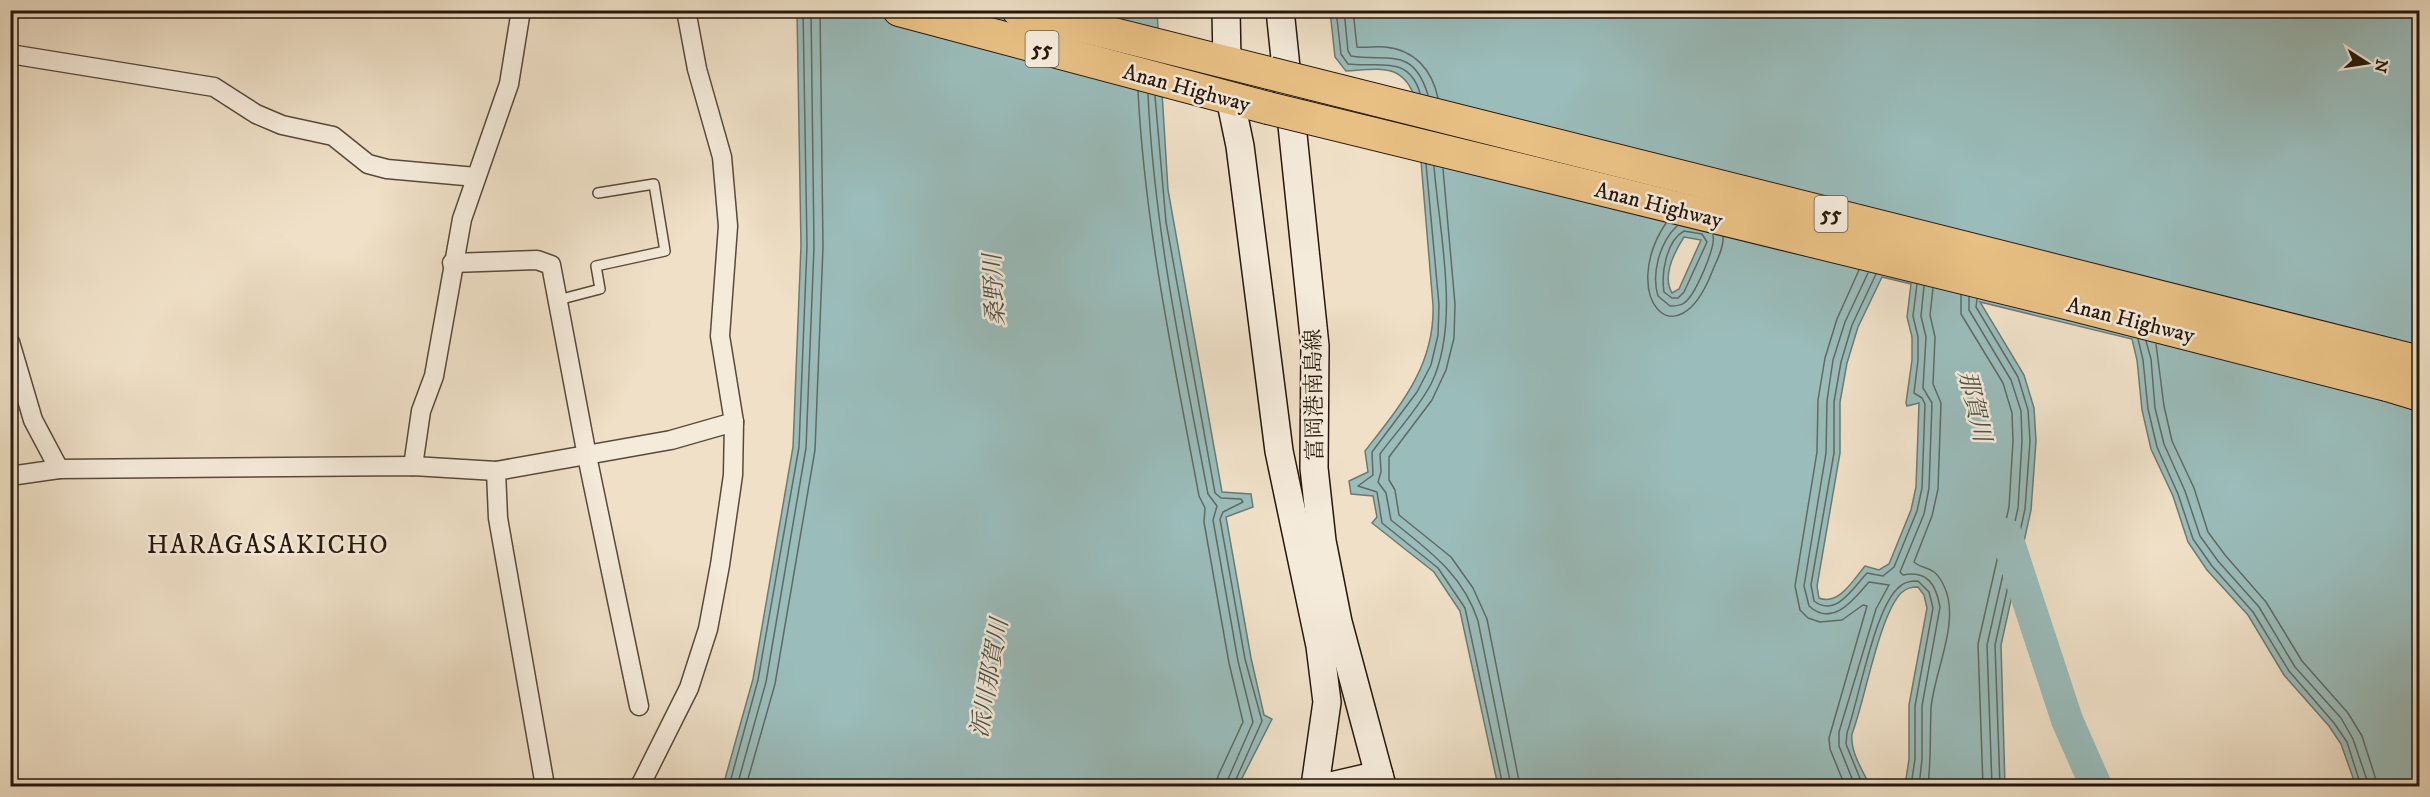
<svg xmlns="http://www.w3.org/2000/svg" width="2430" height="797" viewBox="0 0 2430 797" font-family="'IM FELL DW Pica','Noto Serif JP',serif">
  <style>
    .water { fill: #9abcba; stroke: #6c7a74; stroke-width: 1.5; fill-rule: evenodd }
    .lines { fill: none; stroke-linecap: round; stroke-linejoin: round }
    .shore { stroke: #606a63; stroke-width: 1.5 }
    .river { stroke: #9abcba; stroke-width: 32 }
    .minor-tunnel { stroke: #c7b8a2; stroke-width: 18; stroke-dasharray: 18 9; stroke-linecap: butt }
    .service-casing { stroke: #58493b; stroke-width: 12 }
    .minor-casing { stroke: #58493b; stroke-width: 21 }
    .secondary-casing { stroke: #26170c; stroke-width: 30 }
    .trunk-casing { stroke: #26170c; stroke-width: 34 }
    .service { stroke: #f5ebdb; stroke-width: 9 }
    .minor { stroke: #f5ebdb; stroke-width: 18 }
    .secondary { stroke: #f5ebdb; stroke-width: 27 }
    .trunk { stroke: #e8c084; stroke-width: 32 }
    .trunk-bridge-casing { stroke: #26170c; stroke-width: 34; stroke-linecap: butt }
    .trunk-bridge { stroke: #e8c084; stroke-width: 32 }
    .labels { text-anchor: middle; stroke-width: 5; stroke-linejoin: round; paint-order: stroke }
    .shield { fill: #f5ebdb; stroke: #64574a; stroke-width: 1.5 }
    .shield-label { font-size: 21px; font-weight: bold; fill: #26170c }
    .street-label { font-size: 22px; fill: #26170c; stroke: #f5ebdb }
    .water-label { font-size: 24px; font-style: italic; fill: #4f5149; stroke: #f5ebdb }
    .quarter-label { font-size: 26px; letter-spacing: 1.5px; fill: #26170c; stroke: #f5ebdb }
  </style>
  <rect width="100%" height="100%" fill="#efe0c7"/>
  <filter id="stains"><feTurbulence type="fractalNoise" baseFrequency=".00333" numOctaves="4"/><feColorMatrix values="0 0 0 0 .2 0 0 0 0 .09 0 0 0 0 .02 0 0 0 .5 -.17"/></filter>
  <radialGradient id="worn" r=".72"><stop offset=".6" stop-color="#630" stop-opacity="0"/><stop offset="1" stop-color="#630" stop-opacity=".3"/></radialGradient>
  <g class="water">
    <polygon points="797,11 1157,11 1168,190 1222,492 1251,494 1253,507 1226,517 1251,658 1264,715 1272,719 1238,786 723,786 753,679 793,447 801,246"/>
    <path d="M1330,11h1089v775h-63l-15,-42 -12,-18 -45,-51 -36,-60 -41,-45 -19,-28 -15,-46 -22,-47 -9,-39 -5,-50 -5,-21 -152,-37 44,73 10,33 2,33 -5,69 -30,135 4,141h-100l4,-27v-54l18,-97 -3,-13 -6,-8c-7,0 -11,1 -17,6 -22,23 -36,107 -49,141 -2,18 11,37 18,52h-372l-38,-175 -26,-39 -62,-49 5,-6 -4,-21 -22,-2 -2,-13 19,-9 -3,-21c35,-45 70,-85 68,-146l-17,-204c-12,-39 -36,-32 -70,-30l-11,-14zM1684,237l17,3 -22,49 -7,4c-10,-17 3,-42 12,-56zM1882,277l29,7 -4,33 5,20v23l-6,43 1,3 12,-3 -3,84 -5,23 -22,54 -10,6 -14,-4c-12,14 -26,40 -46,32l-2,-12 23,-133v-51l7,-39 11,-36z"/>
  </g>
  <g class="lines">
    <g class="shore">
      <path d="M1336,10l5,44 7,10c30,4 60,-10 72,29"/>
      <path d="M1344,10l4,41 3,5c38,6 62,-10 77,39"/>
      <path d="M1353,10l4,37c9,1 19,-1 28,0 30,3 47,23 53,51"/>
      <path d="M1138,91c7,137 36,271 61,405l6,12 -1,14 25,141 14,59 -25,54 -2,10"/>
      <path d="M1148,94c6,135 35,268 60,400l9,12 -4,14 25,141 15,61 -28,64"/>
      <polyline points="1155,96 1166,222 1215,493 1221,498 1241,499 1243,502 1223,512 1220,519 1245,659 1262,721 1233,786"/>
      <polyline points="1426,164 1439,305 1438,335 1431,365 1417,392 1372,452 1373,475 1358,486 1377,492 1382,523 1438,568 1465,608 1503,786"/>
      <path d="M1434,166c5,66 27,157 -3,218 -13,25 -34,47 -51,70l1,18 -3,10 8,11 5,27c37,30 72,54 87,101l33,165"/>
      <polyline points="1443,169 1455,304 1454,338 1446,370 1432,400 1389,457 1389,480 1395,490 1399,515 1451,557 1473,588 1487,619 1520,786"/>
      <path d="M1666,223c-48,72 10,141 46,49 4,-11 12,-23 11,-35"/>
      <path d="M1677,226c-17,16 -26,47 -19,70l12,10c5,0 10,0 14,-3 11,-7 32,-56 29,-68"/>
      <path d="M1684,231l18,3 5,8 -23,50 -6,6h-6l-8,-6c-3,-18 2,-51 20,-61z"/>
      <path d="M1876,274l-24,51 -11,37 -7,40v51l-23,132 3,16c22,17 40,-14 53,-28l16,3 11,-9 23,-56 5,-23 3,-84 -3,-6 -8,-5 4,-33v-23l-5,-21 4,-32"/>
      <polyline points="1961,295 1961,314 2003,383 2012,413 2013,441 2009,507 1978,644 1983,786"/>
      <polyline points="1969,297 1969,310 2011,380 2021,411 2022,441 2018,508 1987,645 1992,786"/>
      <polyline points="1977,299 1976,307 2018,377 2028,410 2030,441 2025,509 1995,645 2000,786"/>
      <polyline points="2138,339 2143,360 2148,409 2157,447 2178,494 2193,539 2212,566 2253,612 2289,671 2334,723 2347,742 2361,786"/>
      <polyline points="2146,341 2151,359 2155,408 2164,444 2185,491 2200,536 2218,561 2259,607 2295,667 2341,718 2353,739 2369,786"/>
      <polyline points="2156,344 2164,406 2172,441 2194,488 2208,532 2225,555 2266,602 2302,661 2348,713 2362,736 2378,786"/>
      <polyline points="729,786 758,680 799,447 807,246 803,10"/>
      <polyline points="737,786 766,682 806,448 814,247 811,10"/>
      <polyline points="746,786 775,684 815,450 823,247 820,10"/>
      <polyline points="1845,786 1830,749 1829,738 1867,606 1863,605 1842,620 1820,622 1808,618 1800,610 1795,586 1817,452 1818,400 1825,358 1837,319 1859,270"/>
      <path d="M1855,786l-16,-40v-14l37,-123 13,-24 -20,-3c-15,17 -36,46 -60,24l-5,-20 22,-133 1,-52 6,-41 12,-38 23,-49"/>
      <path d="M1863,786l-17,-42 1,-11c12,-35 27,-121 50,-144 6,-7 13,-8 21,-8l11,11 4,16 -18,98v53l-4,27"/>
      <path d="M1919,786l3,-27v-53l18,-99c-4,-22 -12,-37 -37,-32l-3,-3 24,-58 5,-26 3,-85 -9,-15 3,-51 -5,-21 3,-30"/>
      <path d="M1928,786c3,-26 2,-51 3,-78 3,-36 30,-87 13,-122 -10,-22 -20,-15 -30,-24l18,-46 6,-27 3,-86 -8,-19 2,-47 -5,-22 3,-27"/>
    </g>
    <polyline class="river" points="2006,534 2067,720 2096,786"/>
    <polyline class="minor-tunnel" points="1190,10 1191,13"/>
    <defs>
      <polyline id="service" points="558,300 600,289 596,266 665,251 654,184 598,193"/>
      <g id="minor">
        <polyline points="10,54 214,87 256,114 282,125 333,136 368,164 387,169 476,177"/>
        <polyline points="452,263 537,260 551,265 587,456 639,706"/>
        <polyline points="10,342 33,420 59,469"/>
        <polyline points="413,466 421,411 434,376 462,219 509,84 521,10"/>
        <polyline points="496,471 498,518 545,786"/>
        <polyline points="10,476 59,469 413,466 496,471 671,440 734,422"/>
        <polyline points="640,786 689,688 708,629 720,565 733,475 734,422 720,336 728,226 722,157 697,69 686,10"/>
      </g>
      <g id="secondary">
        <polyline points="1226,10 1227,62"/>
        <polyline points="1280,10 1315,346 1314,468 1322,541 1338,622 1382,786"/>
        <polyline points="1230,98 1240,146 1279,451 1320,646 1327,702 1315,786"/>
        <polyline points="1331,786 1379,775"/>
      </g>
      <g id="trunk">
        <polyline points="899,10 1268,108"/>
        <polyline points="1018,10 1269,73"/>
        <polyline points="2392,355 2420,362"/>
        <polyline points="2387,385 2420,395"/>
      </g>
    </defs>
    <use href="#service" class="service-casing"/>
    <use href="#minor" class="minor-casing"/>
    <use href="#secondary" class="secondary-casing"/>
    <use href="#trunk" class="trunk-casing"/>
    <use href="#service" class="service"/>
    <use href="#minor" class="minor"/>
    <use href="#secondary" class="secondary"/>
    <use href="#trunk" class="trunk"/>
    <defs>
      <g id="trunk-bridge">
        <polyline points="1269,73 2392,355"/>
        <polyline points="1268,108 2074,305 2387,385"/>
      </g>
    </defs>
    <use href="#trunk-bridge" class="trunk-bridge-casing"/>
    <use href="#trunk-bridge" class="trunk-bridge"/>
  </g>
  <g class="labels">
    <g class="shield">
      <rect x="1025.5" y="31" width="33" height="36" rx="4.5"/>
      <rect x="1814.5" y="196" width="33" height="36" rx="4.5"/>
    </g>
    <g class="shield-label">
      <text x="1042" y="56">55</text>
      <text x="1831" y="221">55</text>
    </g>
    <g class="street-label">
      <text transform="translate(1187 87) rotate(15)" y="8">Anan Highway</text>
      <text transform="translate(1659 204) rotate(14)" y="8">Anan Highway</text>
      <text transform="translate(2131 319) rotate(14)" y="8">Anan Highway</text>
      <text transform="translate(1313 395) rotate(-91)" y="8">富岡港南島線</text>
    </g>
    <g class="water-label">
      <text transform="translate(994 290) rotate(-93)" y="8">桑野川</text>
      <text transform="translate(1975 406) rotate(77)" y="8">那賀川</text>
      <text transform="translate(989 678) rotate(-80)" y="8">派川那賀川</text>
    </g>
    <g class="quarter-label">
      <text x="268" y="553">HARAGASAKICHO</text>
    </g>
  </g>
  <rect width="2430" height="797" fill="none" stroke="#efe0c7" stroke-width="36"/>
  <rect x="12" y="12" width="2406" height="773" fill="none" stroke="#26170c" stroke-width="3"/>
  <rect x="18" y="18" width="2394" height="761" fill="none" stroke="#26170c" stroke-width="1.5"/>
  <g transform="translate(2367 63) rotate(102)" stroke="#f5ebdb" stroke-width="4.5" paint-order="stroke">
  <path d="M0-4.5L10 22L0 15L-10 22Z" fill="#26170c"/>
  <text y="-9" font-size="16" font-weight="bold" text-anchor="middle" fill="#26170c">N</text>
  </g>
  <rect width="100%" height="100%" filter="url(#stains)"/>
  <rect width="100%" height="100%" fill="url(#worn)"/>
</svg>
